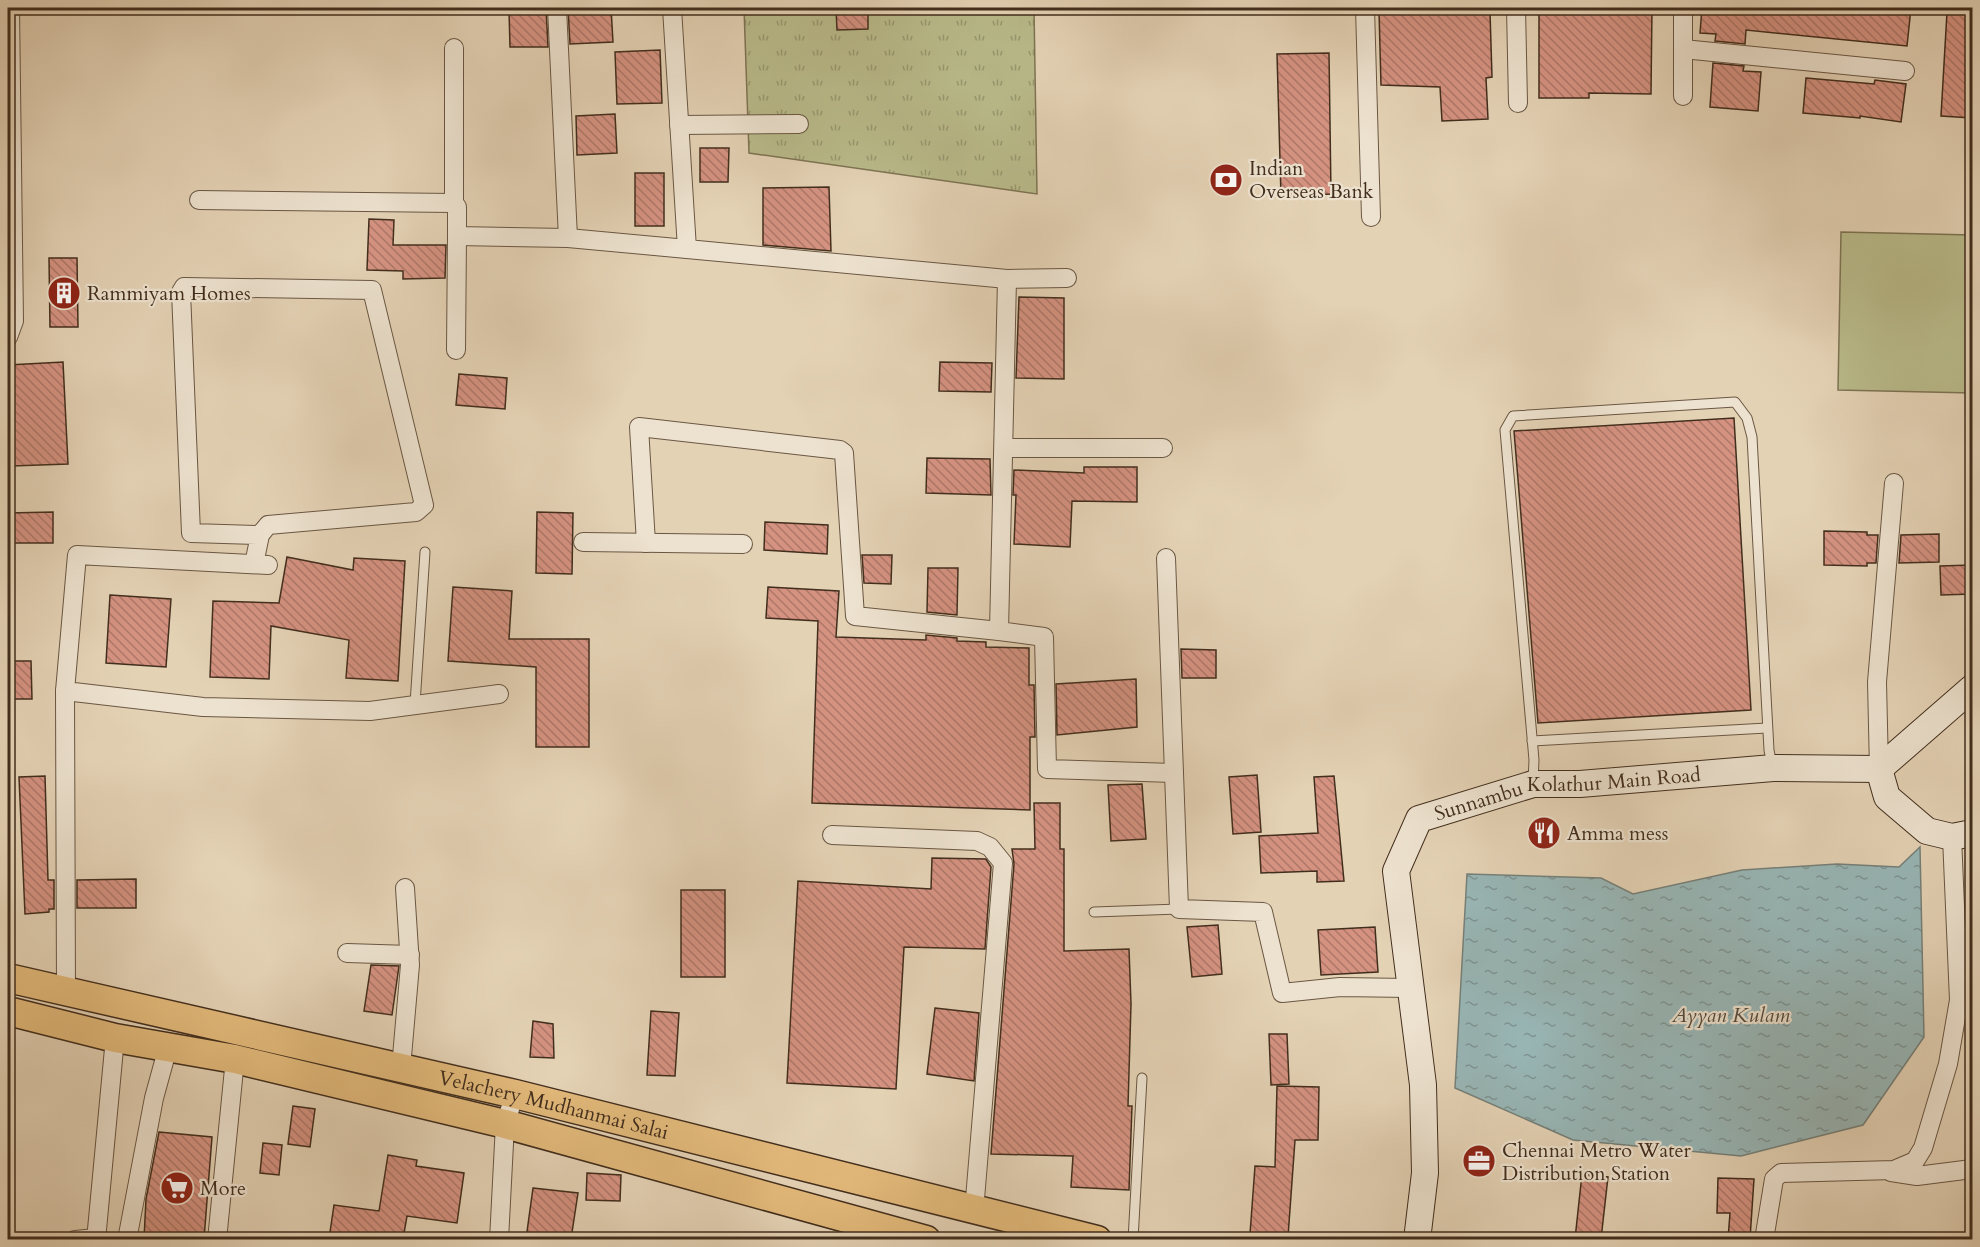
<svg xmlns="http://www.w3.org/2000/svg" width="1980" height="1247" viewBox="0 0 1980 1247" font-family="Cardo,serif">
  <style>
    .grass { fill: url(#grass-tufts); stroke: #7e7454; stroke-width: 1.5 }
    .pitch { fill: #b9ba8a; stroke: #7e7454; stroke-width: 1.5 }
    .water { fill: url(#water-ripples); stroke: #768079; stroke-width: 1.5 }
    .building { fill: url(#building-back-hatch); stroke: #422e1d; stroke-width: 1.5 }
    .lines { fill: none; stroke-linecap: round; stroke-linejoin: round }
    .lane-casing { stroke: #6a5743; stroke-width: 11 }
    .street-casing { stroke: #6a5743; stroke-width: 20 }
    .secondary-casing { stroke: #422e1d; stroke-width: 28 }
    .primary-casing { stroke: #422e1d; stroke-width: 31 }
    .lane { stroke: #ede2cf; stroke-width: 9 }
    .street { stroke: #ede2cf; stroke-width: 18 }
    .secondary { stroke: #ede2cf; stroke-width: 26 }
    .primary { stroke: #e2b97a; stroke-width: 28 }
    .labels { text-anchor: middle; stroke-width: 4.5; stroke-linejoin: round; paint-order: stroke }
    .poi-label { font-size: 20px; fill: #422e1d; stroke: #ede2cf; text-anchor: start }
    .street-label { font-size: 20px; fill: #422e1d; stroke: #ede2cf }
    .water-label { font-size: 21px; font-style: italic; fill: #53493c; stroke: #ede2cf }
  </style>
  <defs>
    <pattern id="grass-tufts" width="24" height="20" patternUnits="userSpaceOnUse" patternTransform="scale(1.5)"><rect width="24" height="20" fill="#b9ba8a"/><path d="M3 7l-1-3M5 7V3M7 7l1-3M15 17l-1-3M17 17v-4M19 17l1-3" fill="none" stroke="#989870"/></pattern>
    <pattern id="water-ripples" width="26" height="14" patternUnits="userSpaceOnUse" patternTransform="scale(1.5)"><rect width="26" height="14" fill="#98b6b6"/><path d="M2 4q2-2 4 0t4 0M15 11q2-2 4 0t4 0" fill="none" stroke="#7e9493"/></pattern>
    <pattern id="building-back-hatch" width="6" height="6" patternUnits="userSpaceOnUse" patternTransform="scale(1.5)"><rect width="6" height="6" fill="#d59281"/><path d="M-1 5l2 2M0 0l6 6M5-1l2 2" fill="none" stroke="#ae7869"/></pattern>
  </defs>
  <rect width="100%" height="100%" fill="#e4d2b5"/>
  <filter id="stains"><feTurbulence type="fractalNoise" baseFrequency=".00333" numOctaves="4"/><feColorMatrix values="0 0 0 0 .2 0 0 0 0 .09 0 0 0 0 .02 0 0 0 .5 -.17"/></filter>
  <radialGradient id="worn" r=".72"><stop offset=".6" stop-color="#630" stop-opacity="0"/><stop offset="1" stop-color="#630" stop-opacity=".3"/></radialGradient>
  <polygon class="grass" points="744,8 1034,8 1037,194 749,153"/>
  <polygon class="pitch" points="1841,232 1972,235 1972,393 1838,390"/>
  <polygon class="water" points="1920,847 1924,1037 1863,1125 1741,1156 1573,1140 1455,1088 1467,874 1601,878 1633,894 1742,870 1837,864 1899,867"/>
  <g class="building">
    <polygon points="513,8 546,8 548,47 510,47 509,10 513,10"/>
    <polygon points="568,8 611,8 613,42 570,44"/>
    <polygon points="836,8 868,8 868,29 837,30"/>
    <polygon points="1438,8 1486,8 1486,13 1490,12 1492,77 1486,78 1488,119 1442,121 1440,87 1381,85 1379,11 1438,12"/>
    <polygon points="1539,8 1652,8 1651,94 1589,93 1589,98 1539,98"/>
    <polygon points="1702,8 1911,8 1907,46 1746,30 1745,44 1715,41 1716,34 1700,33"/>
    <polygon points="1947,12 1972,13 1972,118 1941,116"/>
    <polygon points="660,50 662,103 617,104 615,52"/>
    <polygon points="1329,53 1331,194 1281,196 1277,54"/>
    <polygon points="1713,63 1744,66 1743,71 1761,72 1758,111 1710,107"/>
    <polygon points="1806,78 1874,84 1875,80 1906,84 1901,122 1860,116 1860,118 1803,113"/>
    <polygon points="615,114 617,153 577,155 576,116"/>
    <polygon points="700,148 729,148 728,182 700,182"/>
    <rect x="635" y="173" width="29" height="53"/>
    <polygon points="829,187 831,251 763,245 763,188"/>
    <polygon points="369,219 394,220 393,245 446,245 445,278 403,279 403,271 367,270"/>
    <polygon points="49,258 77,258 78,327 50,327"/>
    <polygon points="1019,297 1064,298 1064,379 1016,378"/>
    <polygon points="63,362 68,464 12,466 8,365"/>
    <polygon points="940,362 992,363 991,392 939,391"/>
    <polygon points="459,374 507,378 505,409 456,405"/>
    <polygon points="1734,418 1751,710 1538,723 1514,431"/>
    <polygon points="927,458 990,459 991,495 926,493"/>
    <polygon points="1084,467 1137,467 1137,502 1072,501 1070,547 1014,544 1016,495 1013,495 1014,470 1084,473"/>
    <polygon points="53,512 53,543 8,543 8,513"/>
    <polygon points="537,512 573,513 572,574 536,573"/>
    <polygon points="765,522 828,525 827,554 764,550"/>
    <polygon points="1824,531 1867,532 1867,535 1878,535 1876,563 1867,563 1867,566 1824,565"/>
    <polygon points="1939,534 1939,562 1899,563 1901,535"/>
    <polygon points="862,555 892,555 891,584 864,583"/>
    <polygon points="287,557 353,570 354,558 405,561 398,681 346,678 349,640 271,626 269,679 210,677 213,601 279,603"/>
    <polygon points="1972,565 1972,594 1941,595 1940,566"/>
    <polygon points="928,568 958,568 957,615 927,612"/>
    <polygon points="453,587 512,591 509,639 589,639 589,747 536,747 536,667 448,661"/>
    <polygon points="768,587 839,591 836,637 926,640 926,635 957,638 957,641 986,642 986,647 1029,648 1029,685 1034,685 1035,737 1030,737 1030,810 812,803 818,621 766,618"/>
    <polygon points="110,595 171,599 166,667 106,663"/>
    <polygon points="1181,649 1216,650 1216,678 1182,678"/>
    <polygon points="8,661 31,661 32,699 8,699"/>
    <polygon points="1136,679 1137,727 1057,735 1056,684"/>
    <polygon points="1257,775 1261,832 1233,834 1229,777"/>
    <polygon points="45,776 48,880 54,880 54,909 49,909 49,912 25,914 19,777"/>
    <polygon points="1334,776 1344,881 1317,882 1317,871 1261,873 1259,836 1318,833 1314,777"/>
    <polygon points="1142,784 1146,839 1111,841 1108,785"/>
    <polygon points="1034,803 1060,803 1060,849 1064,849 1064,951 1129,949 1131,1004 1128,1106 1132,1106 1129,1190 1071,1187 1073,1156 991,1154 1014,864 1012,849 1035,849"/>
    <polygon points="932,858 986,859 991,867 985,949 904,947 896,1089 787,1083 798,881 931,889"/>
    <polygon points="136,879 136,908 77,908 77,880"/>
    <rect x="681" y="890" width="44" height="87"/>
    <polygon points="1218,925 1222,974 1192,977 1187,927"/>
    <polygon points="1375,927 1378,972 1321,975 1318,930"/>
    <polygon points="371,965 399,966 392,1015 364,1011"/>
    <polygon points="935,1008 979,1013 974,1081 927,1074"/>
    <polygon points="651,1011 679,1013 675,1076 647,1075"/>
    <polygon points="533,1021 553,1024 554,1058 530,1057"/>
    <polygon points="1269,1034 1287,1034 1289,1084 1271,1085"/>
    <polygon points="1277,1086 1319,1087 1318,1140 1295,1140 1288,1237 1250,1234 1255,1166 1275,1167"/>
    <polygon points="293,1106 315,1109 310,1147 288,1144"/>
    <polygon points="159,1132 212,1137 204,1239 144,1239 146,1199"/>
    <polygon points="263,1143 282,1145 279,1175 260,1173"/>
    <polygon points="388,1155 417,1160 416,1166 464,1173 457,1223 407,1216 403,1239 329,1239 334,1205 379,1211"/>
    <polygon points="587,1173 621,1175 620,1201 586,1200"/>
    <polygon points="1582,1174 1608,1177 1601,1239 1575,1239"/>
    <polygon points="1718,1178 1754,1179 1750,1239 1728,1239 1730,1213 1717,1213"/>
    <polygon points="533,1188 578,1193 571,1239 526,1239"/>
  </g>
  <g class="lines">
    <defs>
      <g id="lane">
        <polyline points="415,704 425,552"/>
        <polyline points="1532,741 1767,728"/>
        <polyline points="1533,782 1534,760 1505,430 1513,416 1735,402 1747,418 1752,437 1769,750 1772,766"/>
        <polyline points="1094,912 1179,909"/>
        <polyline points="1133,1240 1142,1078"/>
      </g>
      <g id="street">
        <polyline points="557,8 568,238"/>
        <polyline points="672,8 687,249 1007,279 1067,278"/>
        <polyline points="1365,8 1371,217"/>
        <polyline points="1516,8 1518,103"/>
        <polyline points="1683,8 1683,96"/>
        <polyline points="454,48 454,203"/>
        <polyline points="1683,49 1905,71"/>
        <polyline points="679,125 799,124"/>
        <polyline points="199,200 454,203 457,207 457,236 568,238 687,249"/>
        <polyline points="1007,279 999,631 1044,637 1047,769 1174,773 1179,909 1263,912 1282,993 1340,987 1409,988"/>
        <polyline points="8,337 14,321 10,8"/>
        <polyline points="456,350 457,236"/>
        <polyline points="1004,448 1163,448"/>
        <polyline points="583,542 743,544"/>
        <polyline points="646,543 639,427 840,450 844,453 855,616 999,631"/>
        <polyline points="1166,558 1174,773"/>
        <polyline points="254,564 260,535 268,525 416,512 424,505 372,290 184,287 181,292 191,533 260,535"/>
        <polyline points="268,565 77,555 65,691 203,707 370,711 499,694"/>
        <polyline points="65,691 66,993"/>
        <polyline points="1879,769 1877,682 1894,483"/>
        <polyline points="832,835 977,841 990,847 1003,863 974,1211"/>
        <polyline points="347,953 410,955"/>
        <polyline points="401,1068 410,965 405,888"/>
        <polyline points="1891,1172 1917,1176 1972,1169"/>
        <polyline points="75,1240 96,1238"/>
        <polyline points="96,1240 115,1038"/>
        <polyline points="127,1240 154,1098 168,1047"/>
        <polyline points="217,1240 235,1059"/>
        <polyline points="499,1240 505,1124 515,1094"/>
        <polyline points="1764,1240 1774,1179 1781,1173 1894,1170 1915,1161 1923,1148 1948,1064 1959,1000 1952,837"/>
      </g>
      <g id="secondary">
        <polyline points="1879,769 1887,797 1927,831 1952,837 1972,833"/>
        <path id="s1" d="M1417,1240l8,-67 -2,-88 -27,-214 23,-52 114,-35h47l193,-16 106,1 93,-81"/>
      </g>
      <g id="primary">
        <path id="s2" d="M8,978l507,116 582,146"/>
        <polyline points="8,1011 115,1038 235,1059 505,1124 926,1240"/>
      </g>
    </defs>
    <use href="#lane" class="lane-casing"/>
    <use href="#street" class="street-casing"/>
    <use href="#secondary" class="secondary-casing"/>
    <use href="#primary" class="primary-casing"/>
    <use href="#lane" class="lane"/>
    <use href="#street" class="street"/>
    <use href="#secondary" class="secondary"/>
    <use href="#primary" class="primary"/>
  </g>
  <defs>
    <symbol id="bank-disc" viewBox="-11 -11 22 22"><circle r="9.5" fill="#8f2418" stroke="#ede2cf"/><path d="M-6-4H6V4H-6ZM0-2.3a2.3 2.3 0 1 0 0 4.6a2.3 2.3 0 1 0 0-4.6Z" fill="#fff"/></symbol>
    <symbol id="building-disc" viewBox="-11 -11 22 22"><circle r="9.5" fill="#8f2418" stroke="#ede2cf"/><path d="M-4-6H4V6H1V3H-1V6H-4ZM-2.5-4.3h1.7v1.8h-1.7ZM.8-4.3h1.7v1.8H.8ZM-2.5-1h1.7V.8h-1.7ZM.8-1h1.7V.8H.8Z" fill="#fff"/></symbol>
    <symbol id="restaurant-disc" viewBox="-11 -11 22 22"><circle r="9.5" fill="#8f2418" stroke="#ede2cf"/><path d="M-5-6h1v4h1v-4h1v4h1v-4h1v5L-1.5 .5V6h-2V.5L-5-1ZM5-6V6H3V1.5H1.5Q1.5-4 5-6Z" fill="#fff"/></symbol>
    <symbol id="office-disc" viewBox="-11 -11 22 22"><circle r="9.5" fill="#8f2418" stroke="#ede2cf"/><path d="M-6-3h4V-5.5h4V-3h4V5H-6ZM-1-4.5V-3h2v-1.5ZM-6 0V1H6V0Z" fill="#fff"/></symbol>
    <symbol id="supermarket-disc" viewBox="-11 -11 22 22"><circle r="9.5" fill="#8f2418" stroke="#ede2cf"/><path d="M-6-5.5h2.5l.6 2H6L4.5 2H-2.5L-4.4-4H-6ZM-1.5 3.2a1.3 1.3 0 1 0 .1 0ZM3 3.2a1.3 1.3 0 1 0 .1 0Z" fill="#fff"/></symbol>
  </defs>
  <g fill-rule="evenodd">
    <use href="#bank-disc" x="1207" y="161" width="38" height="38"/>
    <use href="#building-disc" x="45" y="274" width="38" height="38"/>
    <use href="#restaurant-disc" x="1525" y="814" width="38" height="38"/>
    <use href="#office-disc" x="1460" y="1142" width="38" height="38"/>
    <use href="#supermarket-disc" x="158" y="1169" width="38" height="38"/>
  </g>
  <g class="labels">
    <g class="poi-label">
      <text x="1249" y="175">Indian<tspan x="1249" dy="23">Overseas Bank</tspan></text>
      <text x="87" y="300">Rammiyam Homes</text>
      <text x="1567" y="840">Amma mess</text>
      <text x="1502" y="1157">Chennai Metro Water<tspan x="1502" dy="23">Distribution Station</tspan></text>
      <text x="200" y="1195">More</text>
    </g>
    <g class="street-label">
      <text dy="7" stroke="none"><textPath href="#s1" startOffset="580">Sunnambu Kolathur Main Road</textPath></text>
      <text dy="7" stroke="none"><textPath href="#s2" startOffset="560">Velachery Mudhanmai Salai</textPath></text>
    </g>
    <g class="water-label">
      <text x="1731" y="1022">Ayyan Kulam</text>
    </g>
  </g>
  <rect width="1980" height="1247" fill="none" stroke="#e4d2b5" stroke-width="30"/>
  <rect x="9" y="9" width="1962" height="1229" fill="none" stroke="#422e1d" stroke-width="3"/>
  <rect x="15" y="15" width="1950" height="1217" fill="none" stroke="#422e1d" stroke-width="1.5"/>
  <rect width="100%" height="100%" filter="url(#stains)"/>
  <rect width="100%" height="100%" fill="url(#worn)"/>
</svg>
